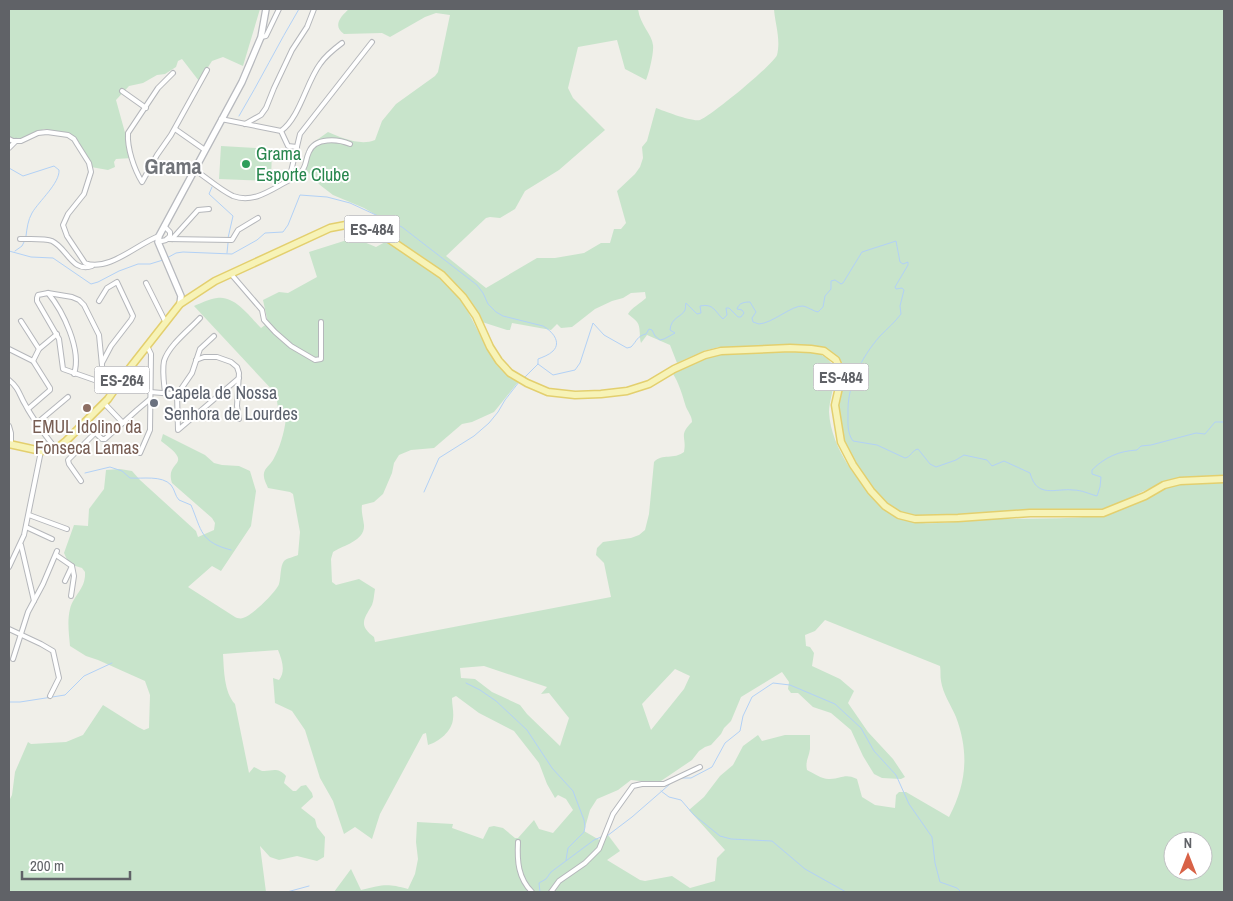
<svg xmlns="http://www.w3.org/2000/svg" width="1233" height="901" viewBox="0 0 1233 901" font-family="'Archivo Narrow',sans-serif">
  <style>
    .green { fill: #c8e4cb; fill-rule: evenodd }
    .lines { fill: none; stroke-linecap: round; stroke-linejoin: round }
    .stream { stroke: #b2d1f6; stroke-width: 1 }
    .street-casing { stroke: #b5b7bb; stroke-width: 6 }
    .secondary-casing { stroke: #b7b9be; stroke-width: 8 }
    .primary-casing { stroke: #e3cf6e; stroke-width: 9 }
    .street { stroke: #fff; stroke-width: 4 }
    .secondary { stroke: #fff; stroke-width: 5.5 }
    .primary { stroke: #f7f3b7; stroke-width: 6 }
    .leisure-dot { fill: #2e9e5b; stroke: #fff; stroke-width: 2 }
    .worship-dot { fill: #6b7280; stroke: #fff; stroke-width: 2 }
    .education-dot { fill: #8d6e63; stroke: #fff; stroke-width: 2 }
    .labels { text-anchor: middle; stroke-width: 4; stroke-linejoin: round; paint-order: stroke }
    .shield { fill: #fff; stroke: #909195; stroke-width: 1 }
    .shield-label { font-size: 16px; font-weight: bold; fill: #606267 }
    .leisure-label { font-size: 18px; fill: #27864d; stroke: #fff; text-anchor: start }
    .worship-label { font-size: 18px; fill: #5b616d; stroke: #fff; text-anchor: start }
    .education-label { font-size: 18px; fill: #785e54; stroke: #fff }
    .district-label { font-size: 22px; font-weight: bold; fill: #717479; stroke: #fff }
  </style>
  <rect width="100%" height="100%" fill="#f0efe9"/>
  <g class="green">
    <polygon points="9,9 260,9 243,66 223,57 212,61 199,81 182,59 178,61 176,67 165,74 157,75 143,83 129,86 116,100 132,158 116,159 114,162 115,167 108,170 91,167 70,134 44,129 14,144 9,141"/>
    <path d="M349,9h289c2,16 14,25 15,36 1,8 -4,28 -7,35l-21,-11 -8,-29 -39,7 -10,41 5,10 32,32 -46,40 -34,21 -10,18 -15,9 -10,-1 -4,1 -40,38 40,32 51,-30h18l29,-5 17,-10h9l4,-14h7l5,-6 -9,-32 18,-17 5,-7 3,-9 -1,-11 5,-6 9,-33c8,3 36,14 44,12 11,-4 74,-56 77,-65 4,-16 -2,-31 -3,-46h450v468c-20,0 -39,-1 -58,5 -25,8 -46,24 -72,29l-178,6 -18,-5 -8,-5 -17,-17 -22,-32 -16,-36 6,-43 -9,-23 -39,-10 -74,1 -15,4 -27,12 -7,-18 -23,-10 -6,8c-2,-6 0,-16 -4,-21 -2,-3 -6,-5 -9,-8 4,-7 12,-10 18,-16l-1,-6 -14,1 -8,5 -11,3 -17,8 -23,18 -11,1 -4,-4 -6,6 -39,-7 -2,7h-3l-28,-9c-5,-9 -9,-19 -15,-27 -15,-23 -64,-53 -88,-65l10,-8 -22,-13 -31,-13 -13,-10 -15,-16 9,-27 14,-10c14,6 32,14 47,8l7,-19 14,-17 39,-28 3,-4 12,-57 -14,-2 -11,4 -35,20 -8,-4 -38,1c-12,-8 -3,-18 5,-25z"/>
    <polygon points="221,146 272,149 271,181 219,179"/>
    <path d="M347,240l17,2 12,5 11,-6 56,38 20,23 17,33 13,22 26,24 -25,31 -22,10 -10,2 -28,24 -23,2 -12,5 -5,8 -2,10 -9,21 -9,8 -12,3c-1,7 1,12 2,20 1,16 -20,20 -31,27l-2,7 1,23 4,3 23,-6 16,10c-1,5 -1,11 -3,16 -8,14 -14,20 2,32l1,5 236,-45 -7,-34 -8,-8 1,-7 6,-6 28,-4 8,-3 6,-5 4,-16 5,-52c8,-9 20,-2 30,-10 3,-16 -6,-16 8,-30 0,-6 -4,-10 -6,-15 -4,-13 -7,-24 -14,-35l43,-19 98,-1c8,2 17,6 20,15 5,12 -4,32 -4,45 2,37 30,73 58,95 4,4 9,9 15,12 21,9 63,1 86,0 36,-1 72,1 107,-3 27,-5 49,-22 75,-30 18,-5 36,-4 54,-4v410h-890l17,-23 10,21c22,-5 25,-7 47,-1l7,-15 3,-15 -2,-17 1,-20 36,2 -1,4 31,11 6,-12 5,-1 9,2 12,10h3l16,-18 5,9 14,4 20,-23 -7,-11 -8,-4 -3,3 -8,-14 -8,-21 -25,-32 -35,-18 -23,-17 -4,2c0,7 2,14 1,21 -1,12 -14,23 -25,26l-2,-12 -3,1 -43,80 -8,25 -17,-12 -11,7 -11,-33 -13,-23 -15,-48 -13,-19 -17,-8 -2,-25 6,2c7,-9 3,-20 -1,-30l-55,4c1,16 1,38 12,50l14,69 5,-6c3,1 5,3 8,4 9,1 15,-5 24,5l-2,7 9,8h3l5,-5 5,-1 6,8 1,4 -12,11 14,11 2,8 8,10 -1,20 -7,4 -20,-5 -18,4 -9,-3 -10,-11 6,46h-257v-91l3,-6 3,-23 13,-30 3,2 35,-2 17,-7 20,-30 35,22 6,3 5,-2 1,-33 -5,-14 -47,-21 -12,-4 -16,-10c-1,-12 -3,-25 0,-37 4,-15 16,-20 15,-37l-3,-4 -13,-4 -5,-11 10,-28 14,1 1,-17 15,-20 2,-19 14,-1 12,2 8,9 56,51 2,6 16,-7 1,-7 -3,-5 -40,-35c-8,-24 25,-16 -11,-42l2,-7 42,21 9,8 8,2 17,1 11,5 6,20 -5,35 -30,45 -9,-5 -24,21 47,30c1,1 6,2 8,1 9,-2 33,-26 36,-34 2,-7 1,-18 5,-23 3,-3 10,-4 14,-6l2,-23 -7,-38 -3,-2 -22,-4c-2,-5 -5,-9 -4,-15 1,-5 6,-8 9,-13 7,-12 11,-27 13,-41l-8,-11 -2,-14 -82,-88c7,-3 15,-7 23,-8 18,-3 33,19 44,30l7,-5 -5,-23 16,-8 9,1 29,-16 -8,-25zM825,620l115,46c1,6 0,10 1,15 2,13 10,24 15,36 13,35 11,66 -7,100l-43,-25h-7l-3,3 -1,13 -20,-3 -13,-8 -5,-18c-13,-6 -15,0 -27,0 -7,1 -17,-6 -23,-9 -2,-9 2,-13 3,-21 0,-5 0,-9 0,-14h-25l-23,6 -4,-6 -15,11 -10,19 -13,11 -16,21 -15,13 36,40 -8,8 -2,23 -25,7 -18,-12 -27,5 -5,-1 -33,-20 13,-9 -15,-20 -4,10 -17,-10 6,-21 7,-11 21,-9 13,-10 27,3 34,-23 7,-9 6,-4 6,-2 10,-11 3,-6 7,-7 10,-24 41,-25 7,10 -1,7 3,4h7l15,14 18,6 20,17 12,26 11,18 8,4 19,1 4,-2 -12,-18 -25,-27 -20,-29 6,-12 -14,-12 -28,-13 2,-13 -4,-6 -4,-1 -1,-11 10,-4zM484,666l63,21 -6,7 8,-1 20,25 -9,28 -33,-32 -7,-9 -28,-13 -17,-13 -14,-1 -1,-10zM675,669l15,7 -6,13 -33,41 -9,-26zM1173,841h30v30h-30z"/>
  </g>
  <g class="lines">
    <g class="stream">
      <path d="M239,116c21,-35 39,-72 60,-107"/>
      <path d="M9,168l14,8 31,-10 5,4c1,13 -20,31 -27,43 -4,7 -5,15 -6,23"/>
      <polyline points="212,187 209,194 233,216 228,238"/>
      <polyline points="9,251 31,257 53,258 91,284 98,282 119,271 138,264 150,264 163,260"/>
      <polyline points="15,251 22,246 24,242"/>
      <polyline points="227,253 228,243"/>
      <path d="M167,258l9,-5 7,-1 49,2 25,-14 8,-7 18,-1 5,-7 12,-30 27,2 23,6 52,24 75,58 6,8 5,11 8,8 7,4 40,10c9,5 19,16 10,25 -4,4 -10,6 -15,8v5l-14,14"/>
      <path d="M538,364l15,11 22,-5 5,-7 13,-40 11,12 23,13 4,-1c6,-6 6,-11 15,-13l3,-5 3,1 3,6 5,4 4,-1 11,-6 -5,-3c1,-13 12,-13 15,-20 1,-2 0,-5 1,-7l11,11 4,-1 -1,-7c14,-3 15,6 23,13l4,-4 -1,-7h3l9,9h3l3,-4 -2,-3 -5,-1c2,-6 7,-7 13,-7l6,10 -4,6 1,4 6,2c14,-1 33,-19 44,-18 5,1 10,5 15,6l5,-5 2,-11 6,-7v-8l4,-1 6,4 2,-1 19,-31 34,-11 4,21 3,2 5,-2v3l-13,22 1,2 6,-1 2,2 -4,16 1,8c-6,8 -14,15 -21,22 -19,22 -33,49 -32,78 0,9 -1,19 5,27l24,4 28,13c6,-1 7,-8 13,-9l12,15 6,3 20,-7 8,-5 23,5 5,6 12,-5 26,12c7,26 25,15 43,17 9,0 16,4 24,6l3,-9 1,-10 -9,-3v-4c13,-13 27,-19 45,-20l4,-4 10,-1 45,-12 9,1 10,-12h9"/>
      <path d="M85,473l25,-6 12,4 8,7c12,1 32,-3 41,7 4,5 4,11 8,15l12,5c11,26 9,37 40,45"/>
      <polyline points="424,492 439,458 474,436 489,423 498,412 505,400 519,382"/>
      <polyline points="466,683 480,690 496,701 527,730 552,768 573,791 584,820 585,827 584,832 568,848 566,860"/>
      <polyline points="9,702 20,702 65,695 84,676 112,663"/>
      <polyline points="680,778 691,778 712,767 725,743 740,731 743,716 752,697 773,683 790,685 835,704 861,728 874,751 896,775 909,804 932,837 935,863 940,882 957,888 961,892"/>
      <polyline points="661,791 669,797 681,800 694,815 720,836 731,839 772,841 805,869 846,892"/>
      <polyline points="607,836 632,817 670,784"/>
      <polyline points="287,892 309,886"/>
      <polyline points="540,892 539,883 546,879 551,872 594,840 601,837"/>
    </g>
    <defs>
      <g id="street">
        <polyline points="261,37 266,36 279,9"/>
        <path d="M173,73l-15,15 -30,45c-1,15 6,36 14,49l15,-27 14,-20 36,-65"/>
        <polyline points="122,91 146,108"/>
        <polyline points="221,119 281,131 288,146 297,147"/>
        <polyline points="245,124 261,115 266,108 274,88 292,50 307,27 314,9"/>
        <polyline points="175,129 205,150"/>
        <path d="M281,131c19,-14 25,-48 39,-67 6,-9 14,-15 22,-21"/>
        <path d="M9,139l4,2h8l17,-8 9,-1 21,3 6,4 3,5 12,19 2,9 -7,22 -16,20 -5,11 4,11 18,27c24,9 52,-19 74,-27"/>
        <polyline points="9,148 16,141"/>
        <path d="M195,170c12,8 25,20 38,26 19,7 35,-4 51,-13 5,-3 12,-5 16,-10 7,-6 5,-13 9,-21 6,-15 29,-13 41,-8"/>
        <polyline points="289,180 300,134 372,42"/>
        <path d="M20,239c8,0 25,-1 32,2 15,7 20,32 40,25"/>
        <polyline points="167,239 232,240 238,230 258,218"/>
        <polyline points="172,239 198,210 209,209"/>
        <polyline points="158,242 166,240 170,236 170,232 164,226"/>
        <polyline points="231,274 262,310 264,320 275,332 291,346 315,360 321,359 321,322"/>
        <polyline points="146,283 165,321"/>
        <path d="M48,293c15,18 34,57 26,81"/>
        <polyline points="99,301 107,288 117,282 133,316 131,320 111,346 102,363"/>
        <polyline points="21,321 39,349"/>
        <polyline points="9,349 33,361 50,388 50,390 28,409"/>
        <polyline points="196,360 204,357 217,357 231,362 237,367 239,373 237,406 239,419"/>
        <polyline points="33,361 39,349 57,334"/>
        <path d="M9,380c11,9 10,15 17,26 8,15 19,29 30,43"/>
        <polyline points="103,383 63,369 59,339 37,301 37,298 38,295 48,293 72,297 79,300 84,305 99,335 104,386 111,395"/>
        <polyline points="150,392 174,394 179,392 192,373 200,349 214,336"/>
        <path d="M165,393c-1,-10 -3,-22 -1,-32 5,-16 25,-31 36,-43"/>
        <polyline points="177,394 178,430 239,378"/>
        <polyline points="104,403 123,423"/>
        <polyline points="37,423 68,397"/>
        <polyline points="85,423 102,439 105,439 137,410 150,399"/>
        <polyline points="9,426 11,433 11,445"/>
        <polyline points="140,453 150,430 151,354 147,346"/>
        <polyline points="81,481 69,464 68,460 95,433"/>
        <polyline points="29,515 67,529"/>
        <polyline points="26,527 52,539"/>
        <polyline points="21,545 34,601"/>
        <polyline points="56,555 72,566 74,576 71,596"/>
        <polyline points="9,567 24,535 41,451"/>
        <polyline points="65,581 72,566"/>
        <polyline points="9,629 41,644 53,651 59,678 50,696"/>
        <polyline points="13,659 28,612 43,584 57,551"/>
        <path d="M518,842c-1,19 0,36 14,50"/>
        <polyline points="551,892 559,881 585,863 599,849 613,814 633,786 642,784 664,784 700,767"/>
      </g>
      <polyline id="secondary" points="180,304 181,296 158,242 159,236 242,82 261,37 266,9"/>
      <polyline id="primary" points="9,444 41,451 56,449 66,441 108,399 129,369 180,304 215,281 330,228 351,224 366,227 386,237 442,275 463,297 476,316 490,347 499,361 510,373 527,383 548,392 575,395 601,394 627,391 649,384 674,369 705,355 721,351 790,348 811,349 824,351 836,360 842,374 835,405 841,442 853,465 871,491 885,506 899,515 915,519 958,518 1030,513 1103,513 1145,496 1164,485 1180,481 1224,479"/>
    </defs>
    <use href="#street" class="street-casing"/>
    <use href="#secondary" class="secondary-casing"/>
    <use href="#primary" class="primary-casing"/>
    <use href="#street" class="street"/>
    <use href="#secondary" class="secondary"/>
    <use href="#primary" class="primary"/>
  </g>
  <circle class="leisure-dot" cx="246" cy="164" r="5"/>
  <circle class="worship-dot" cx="154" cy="403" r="5"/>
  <circle class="education-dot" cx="87" cy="408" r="5"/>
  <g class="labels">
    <g class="shield">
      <rect x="344.5" y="215.5" width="55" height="27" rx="4"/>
      <rect x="813.5" y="363.5" width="55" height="27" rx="4"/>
      <rect x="94.5" y="366.5" width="55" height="27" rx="4"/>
    </g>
    <g class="shield-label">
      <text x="372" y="235">ES-484</text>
      <text x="841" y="383">ES-484</text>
      <text x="122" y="386">ES-264</text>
    </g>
    <g class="leisure-label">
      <text x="256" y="160">Grama<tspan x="256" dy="21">Esporte Clube</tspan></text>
    </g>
    <g class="worship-label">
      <text x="164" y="399">Capela de Nossa<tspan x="164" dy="21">Senhora de Lourdes</tspan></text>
    </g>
    <g class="education-label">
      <text x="87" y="433">EMUL Idolino da<tspan x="87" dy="21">Fonseca Lamas</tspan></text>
    </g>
    <g class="district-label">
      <text x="173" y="174">Grama</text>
    </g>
  </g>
  <rect width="1233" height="901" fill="none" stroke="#606267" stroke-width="20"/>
  <g transform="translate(1188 856)"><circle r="24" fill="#ffffff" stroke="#bfc0c2"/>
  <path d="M0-4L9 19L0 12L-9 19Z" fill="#d86247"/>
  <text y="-8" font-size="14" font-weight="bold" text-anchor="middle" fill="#606267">N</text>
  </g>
  <path d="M22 871v8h108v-8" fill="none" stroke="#606267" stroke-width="2.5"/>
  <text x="30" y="871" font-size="15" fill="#606267" stroke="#ffffff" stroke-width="4" paint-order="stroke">200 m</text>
</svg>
